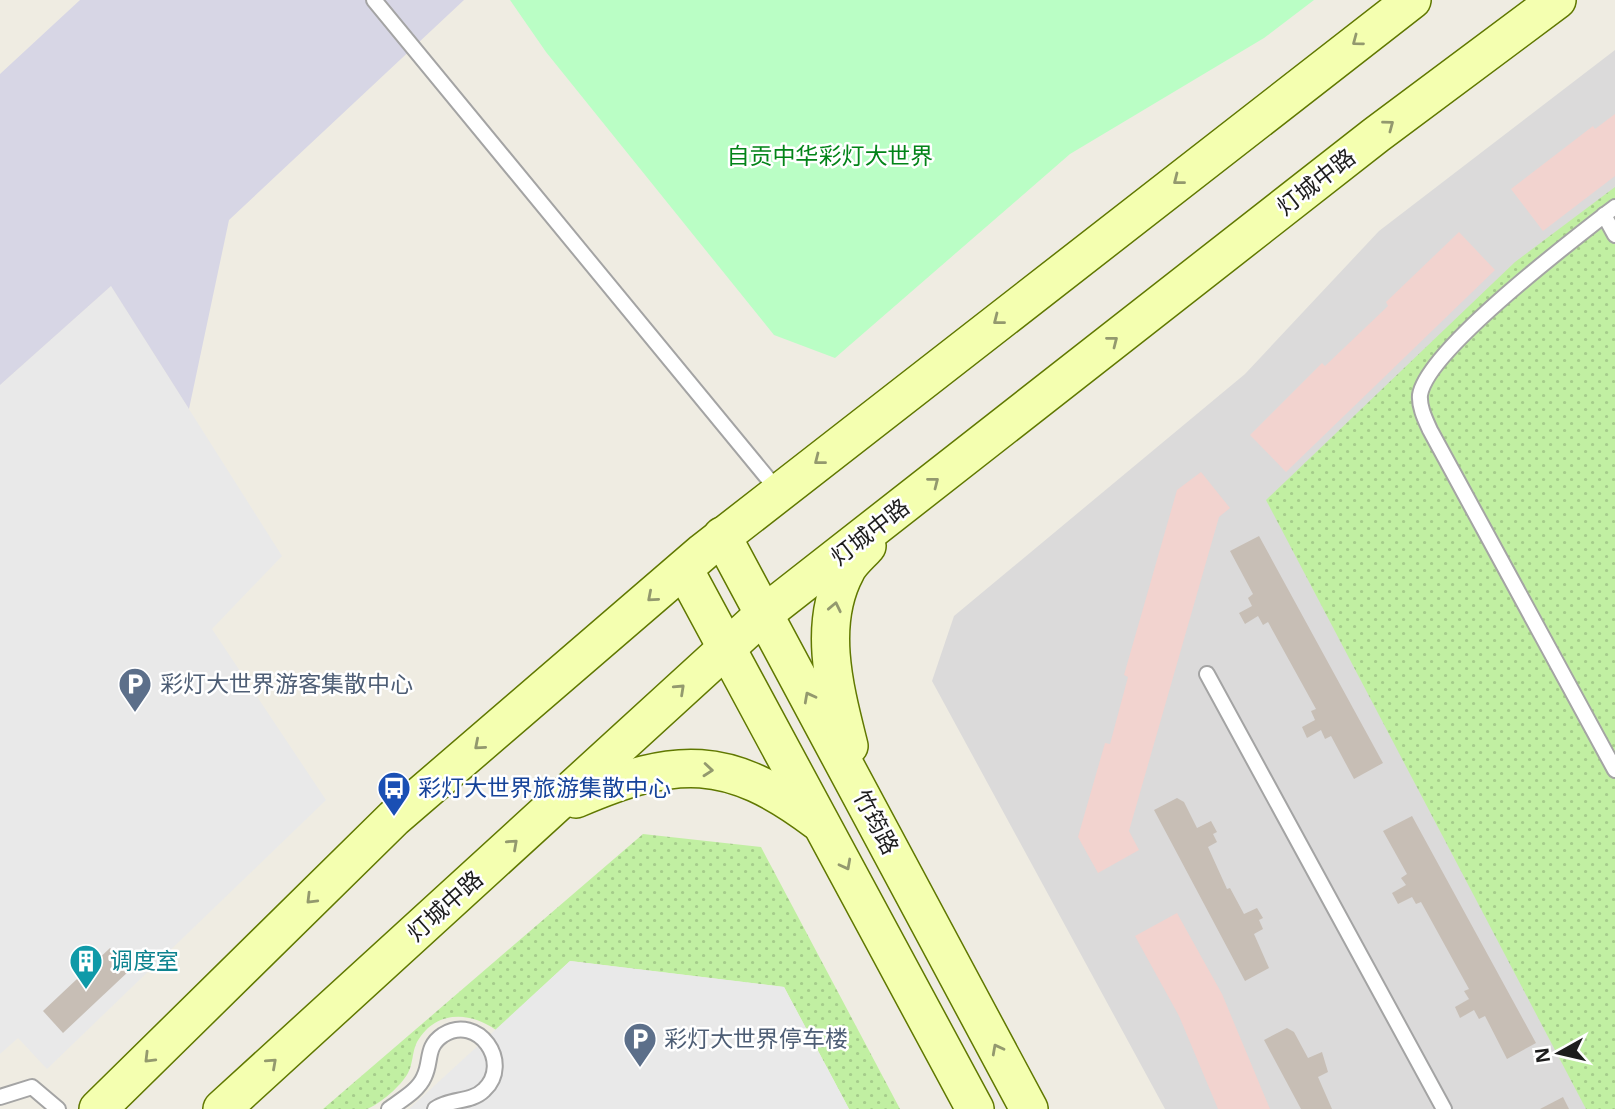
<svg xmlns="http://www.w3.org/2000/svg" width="1615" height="1109" viewBox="0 0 1615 1109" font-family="'Open Sans','Noto Sans SC',sans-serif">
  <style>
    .residential { fill: #dbdada }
    .commercial { fill: #f2d3cf }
    .grass { fill: url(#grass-dots) }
    .park { fill: #bafec5 }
    .parking { fill: #e9e9e9 }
    .plaza { fill: #d7d6e5 }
    .building { fill: #c7beb5 }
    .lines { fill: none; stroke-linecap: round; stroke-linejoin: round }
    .service-casing { stroke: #a4a4a4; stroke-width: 18 }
    .secondary-casing { stroke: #607800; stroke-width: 40 }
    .service { stroke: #fff; stroke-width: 14 }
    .secondary { stroke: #f4ffb0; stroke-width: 37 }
    .oneway { stroke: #93996e }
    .labels { text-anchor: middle; stroke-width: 5; stroke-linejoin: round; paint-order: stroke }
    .park-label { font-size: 23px; fill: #028418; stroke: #fff }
    .street-label { font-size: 23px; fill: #1d1d1d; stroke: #fff }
    .service-label { font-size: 23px; fill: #4e5e75; stroke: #fff; text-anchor: start }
    .transit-label { font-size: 23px; fill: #164399; stroke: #fff; text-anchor: start }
    .culture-label { font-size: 23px; fill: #0d838f; stroke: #fff; text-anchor: start }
  </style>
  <defs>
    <pattern id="grass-dots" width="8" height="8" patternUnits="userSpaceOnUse" patternTransform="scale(1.75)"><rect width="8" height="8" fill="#c1efa2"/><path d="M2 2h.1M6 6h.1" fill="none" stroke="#a5cc8b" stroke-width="1.8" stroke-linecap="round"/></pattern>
  </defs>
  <rect width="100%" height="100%" fill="#efece2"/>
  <polygon class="residential" points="1615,50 1615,1109 1165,1109 932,681 954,616 1245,374 1379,231"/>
  <g class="commercial">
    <polygon points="1615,114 1615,176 1543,231 1511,189 1593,126 1595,129"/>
    <polygon points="1459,232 1495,270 1286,472 1250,435 1322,363 1325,366 1388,306 1386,302"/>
    <polygon points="1201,472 1230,508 1219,517 1129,831 1139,850 1098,873 1078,837 1105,743 1110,744 1128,677 1124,675 1177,490"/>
    <polygon points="1177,913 1222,994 1270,1109 1218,1109 1179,1016 1135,936"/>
  </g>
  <g class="grass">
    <polygon points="1615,187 1615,1109 1586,1109 1266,500 1515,262"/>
    <path d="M643,834l118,13 139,262h-51l-65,-122 -214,-26 -74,69c-26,-19 -61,-20 -79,12 -5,10 -4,22 -9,31 -7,13 -28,31 -41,36 -12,0 -32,0 -44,0z"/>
  </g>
  <polygon class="park" points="510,0 1314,0 1264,38 1070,154 835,358 774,335 546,52"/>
  <g class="parking">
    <polygon points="111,286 282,556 212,629 326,800 47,1069 18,1038 0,1054 0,385"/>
    <polygon points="570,961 784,987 849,1109 409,1109"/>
  </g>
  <polygon class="plaza" points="80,0 464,0 229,220 189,409 111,286 0,385 0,74"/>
  <g class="building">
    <polygon points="1259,536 1383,763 1354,779 1331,736 1325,739 1321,730 1307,738 1302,727 1315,720 1311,711 1316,709 1268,622 1263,625 1258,616 1245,624 1239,613 1252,606 1248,598 1253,594 1230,551"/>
    <polygon points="1177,798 1184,802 1197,828 1211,821 1217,832 1213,834 1217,842 1208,847 1227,889 1230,888 1244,914 1257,908 1263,918 1259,920 1263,929 1254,934 1269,968 1245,981 1154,810"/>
    <polygon points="1412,816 1536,1043 1507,1059 1485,1016 1479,1019 1474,1010 1460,1018 1455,1007 1469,999 1464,991 1469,989 1421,902 1416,904 1412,897 1398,904 1392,893 1406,885 1401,878 1407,874 1383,831"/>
    <polygon points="110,948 130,970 63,1033 43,1011"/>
    <polygon points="1287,1028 1294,1032 1308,1058 1322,1052 1328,1072 1318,1077 1332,1109 1301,1109 1264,1040"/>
    <polygon points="1563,1097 1569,1109 1540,1109"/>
  </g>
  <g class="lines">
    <defs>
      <g id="service">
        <polyline points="374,0 779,492"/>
        <path d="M1615,207c-40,31 -188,143 -195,188 -1,12 5,24 10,35l185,340"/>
        <polyline points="1604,215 1615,235"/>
        <polyline points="1207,674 1444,1109"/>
        <polyline points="0,1097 32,1087 58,1109"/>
        <path d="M389,1109c12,-9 29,-18 35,-32 8,-16 1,-30 19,-42 35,-22 70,28 41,55 -13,13 -34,8 -49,19"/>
      </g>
      <g id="secondary">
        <polyline points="722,536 1029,1109"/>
        <polyline points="684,569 975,1109"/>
        <path d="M849,746c-14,-56 -32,-121 -3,-175 4,-9 14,-17 21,-25"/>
        <path d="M576,799c100,-43 152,-45 241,22"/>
        <polyline points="98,1109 394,818 703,552 1412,0"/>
        <polyline points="222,1109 764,614 1376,135 1557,0"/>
      </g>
    </defs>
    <use href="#service" class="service-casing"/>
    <use href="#secondary" class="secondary-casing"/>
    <use href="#service" class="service"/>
    <use href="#secondary" class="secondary"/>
  </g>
  <defs><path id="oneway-chevron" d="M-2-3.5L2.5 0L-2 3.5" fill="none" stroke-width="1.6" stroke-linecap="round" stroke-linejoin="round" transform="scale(1.75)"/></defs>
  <g class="oneway">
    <use href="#oneway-chevron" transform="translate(1357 41) rotate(143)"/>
    <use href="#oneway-chevron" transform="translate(1389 125) rotate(-37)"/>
    <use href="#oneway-chevron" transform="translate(1178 180) rotate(142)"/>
    <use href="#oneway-chevron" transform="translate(998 320) rotate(142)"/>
    <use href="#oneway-chevron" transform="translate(1113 341) rotate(-38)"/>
    <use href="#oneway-chevron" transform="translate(819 460) rotate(142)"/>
    <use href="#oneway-chevron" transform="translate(934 482) rotate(-38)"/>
    <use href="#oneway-chevron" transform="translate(652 597) rotate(139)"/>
    <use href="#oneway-chevron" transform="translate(835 607) rotate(-78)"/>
    <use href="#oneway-chevron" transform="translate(680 689) rotate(-43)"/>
    <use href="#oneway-chevron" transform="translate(809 697) rotate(-118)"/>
    <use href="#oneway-chevron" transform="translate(479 745) rotate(139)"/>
    <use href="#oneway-chevron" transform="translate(708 770) rotate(5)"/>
    <use href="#oneway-chevron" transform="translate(513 844) rotate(-42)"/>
    <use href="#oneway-chevron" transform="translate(846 865) rotate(62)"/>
    <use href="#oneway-chevron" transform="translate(311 899) rotate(135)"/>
    <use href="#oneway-chevron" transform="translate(997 1049) rotate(-118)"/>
    <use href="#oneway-chevron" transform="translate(149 1058) rotate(135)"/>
    <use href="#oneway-chevron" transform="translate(272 1063) rotate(-42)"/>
  </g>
  <defs>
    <symbol id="parking-pin" viewBox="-11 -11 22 30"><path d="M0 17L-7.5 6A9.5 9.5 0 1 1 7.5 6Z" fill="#5c6f8a" stroke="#fff"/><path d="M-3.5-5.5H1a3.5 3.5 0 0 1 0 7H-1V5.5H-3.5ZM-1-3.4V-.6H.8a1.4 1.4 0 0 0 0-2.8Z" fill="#fff"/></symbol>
    <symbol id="bus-pin" viewBox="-11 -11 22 30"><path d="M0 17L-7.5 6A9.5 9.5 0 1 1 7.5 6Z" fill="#1a4fb4" stroke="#fff"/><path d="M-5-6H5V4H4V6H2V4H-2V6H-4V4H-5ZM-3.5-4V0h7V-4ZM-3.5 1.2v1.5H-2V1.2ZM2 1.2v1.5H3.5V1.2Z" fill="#fff"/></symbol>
    <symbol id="building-pin" viewBox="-11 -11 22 30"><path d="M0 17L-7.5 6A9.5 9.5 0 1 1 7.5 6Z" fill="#0f9aa8" stroke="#fff"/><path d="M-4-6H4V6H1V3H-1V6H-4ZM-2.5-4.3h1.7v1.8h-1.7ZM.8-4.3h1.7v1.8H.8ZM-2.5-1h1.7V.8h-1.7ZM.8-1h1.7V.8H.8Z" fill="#fff"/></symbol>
  </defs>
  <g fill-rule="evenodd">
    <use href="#parking-pin" x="116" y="665" width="38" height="52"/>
    <use href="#bus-pin" x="375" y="769" width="38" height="52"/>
    <use href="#building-pin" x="67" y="942" width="38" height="52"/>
    <use href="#parking-pin" x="621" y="1020" width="38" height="52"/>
  </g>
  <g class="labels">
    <g class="park-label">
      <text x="830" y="164">自贡中华彩灯大世界</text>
    </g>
    <g class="street-label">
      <text transform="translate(1316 182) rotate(-38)" y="8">灯城中路</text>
      <text transform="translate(870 532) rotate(-38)" y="8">灯城中路</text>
      <text transform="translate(876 822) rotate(62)" y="8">竹筠路</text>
      <text transform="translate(445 906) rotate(-42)" y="8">灯城中路</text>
    </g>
    <g class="service-label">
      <text x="160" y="692">彩灯大世界游客集散中心</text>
      <text x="664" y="1047">彩灯大世界停车楼</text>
    </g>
    <g class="transit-label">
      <text x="418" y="796">彩灯大世界旅游集散中心</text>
    </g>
    <g class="culture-label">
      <text x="110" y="969">调度室</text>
    </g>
  </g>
  <g transform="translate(1559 1053) rotate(262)" stroke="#ffffff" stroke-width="5" paint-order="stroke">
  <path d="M0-5L12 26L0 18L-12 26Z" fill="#1d1d1d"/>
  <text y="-10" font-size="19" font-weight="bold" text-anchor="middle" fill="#1d1d1d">N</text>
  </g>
</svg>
